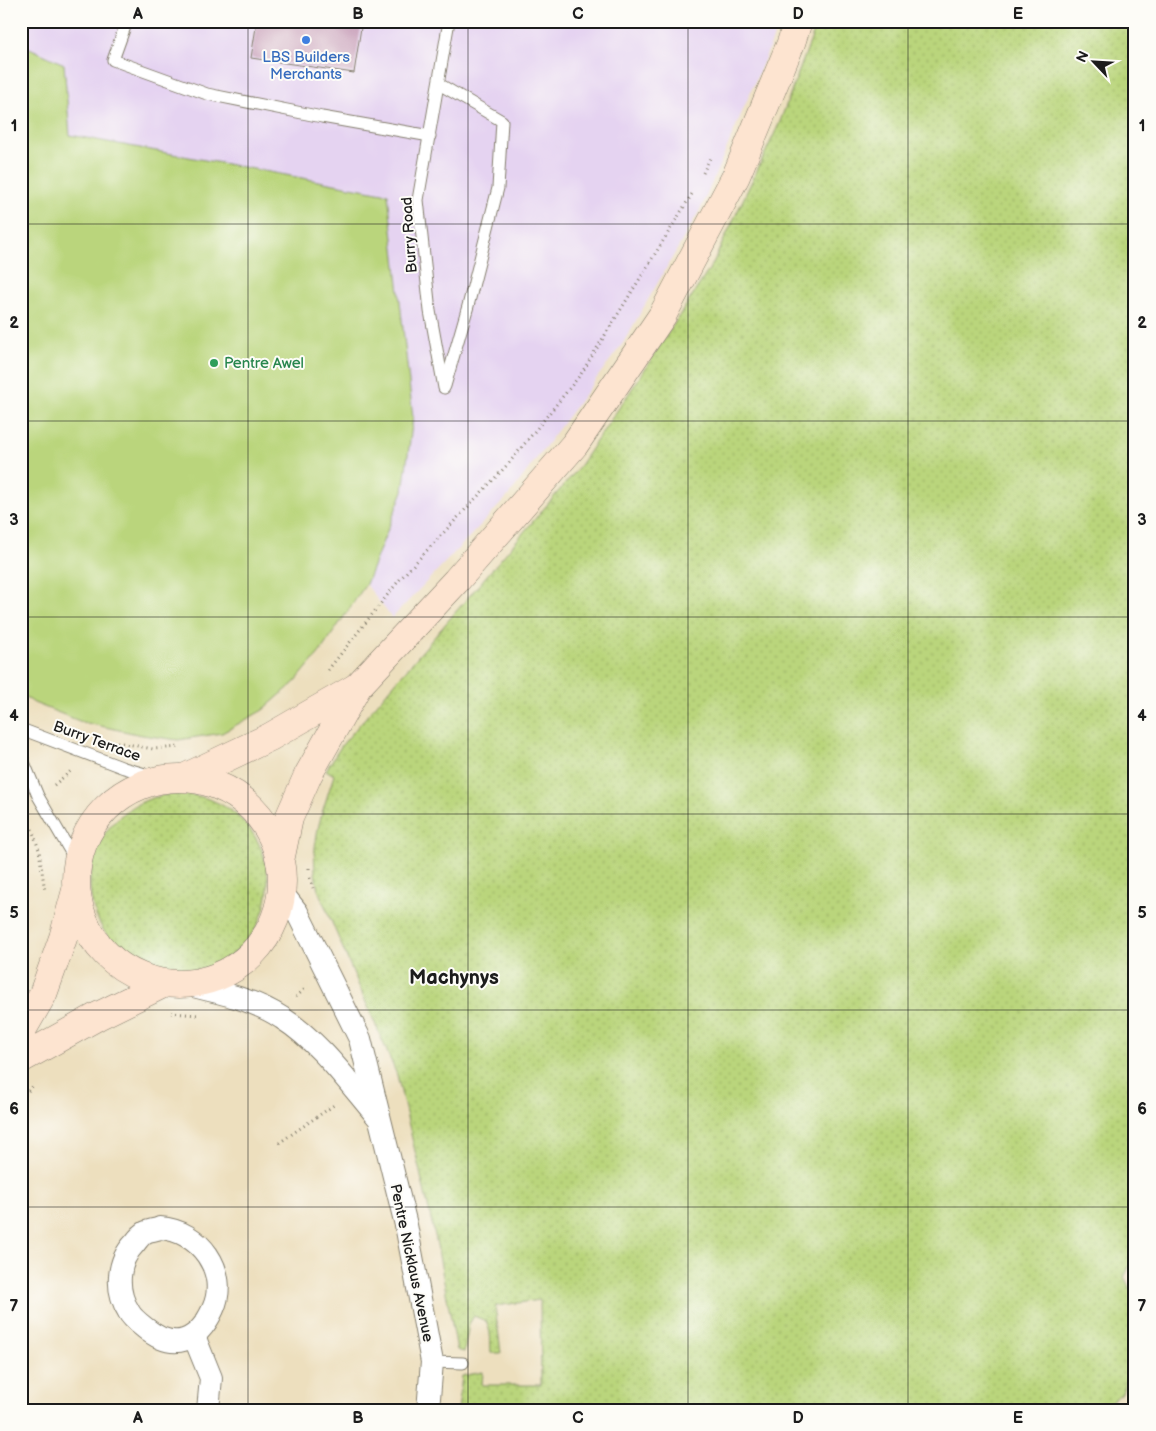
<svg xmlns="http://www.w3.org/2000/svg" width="1156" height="1431" viewBox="0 0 1156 1431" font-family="'Balsamiq Sans',sans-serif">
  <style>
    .built { fill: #e5d3f1 }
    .grass { fill: url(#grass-dots); stroke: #6b784c }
    .pitch { fill: #bad57b; stroke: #6b784c }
    .building { fill: #c295b3 }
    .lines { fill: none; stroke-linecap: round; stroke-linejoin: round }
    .service-casing { stroke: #847e6d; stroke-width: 13 }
    .minor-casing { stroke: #847e6d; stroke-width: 24 }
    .secondary-casing { stroke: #847e6d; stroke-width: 29 }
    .path { stroke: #847e6d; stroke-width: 3; stroke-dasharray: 1 4; stroke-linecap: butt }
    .service { stroke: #fff; stroke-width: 11 }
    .minor { stroke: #fff; stroke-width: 22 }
    .secondary { stroke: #fde4d0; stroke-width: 28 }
    .grid { fill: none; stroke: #1c1c1c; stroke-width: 1; stroke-opacity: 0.55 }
    .shop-dot { fill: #3f7fe0; stroke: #fdfcf7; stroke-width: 2 }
    .leisure-dot { fill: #2e9e5b; stroke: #fdfcf7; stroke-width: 2 }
    .labels { text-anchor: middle; stroke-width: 4; stroke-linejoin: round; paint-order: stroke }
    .shop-label { font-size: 15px; fill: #366cbe; stroke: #fdfcf7 }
    .street-label { font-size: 15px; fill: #1c1c1c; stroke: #fdfcf7 }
    .leisure-label { font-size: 15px; fill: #27864d; stroke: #fdfcf7; text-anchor: start }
    .district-label { font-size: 20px; font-weight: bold; fill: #1c1c1c; stroke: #fdfcf7 }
    .neatline { fill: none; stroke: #1c1c1c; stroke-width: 2 }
    .grid-label { font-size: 16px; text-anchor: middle; font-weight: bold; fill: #1c1c1c }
  </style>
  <defs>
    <pattern id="grass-dots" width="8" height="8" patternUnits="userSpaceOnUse" patternTransform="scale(1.25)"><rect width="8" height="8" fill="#bad57b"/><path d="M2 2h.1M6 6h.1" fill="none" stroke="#9fb66a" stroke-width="1.8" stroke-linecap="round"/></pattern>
  </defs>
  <rect width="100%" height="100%" fill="#fdfcf7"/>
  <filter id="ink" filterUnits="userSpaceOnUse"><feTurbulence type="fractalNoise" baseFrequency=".02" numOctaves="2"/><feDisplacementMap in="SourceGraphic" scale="10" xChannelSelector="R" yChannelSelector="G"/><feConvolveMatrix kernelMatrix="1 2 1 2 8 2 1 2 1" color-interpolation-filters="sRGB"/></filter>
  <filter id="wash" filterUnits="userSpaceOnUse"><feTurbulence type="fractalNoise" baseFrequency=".0096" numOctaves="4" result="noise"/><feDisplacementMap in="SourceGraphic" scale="20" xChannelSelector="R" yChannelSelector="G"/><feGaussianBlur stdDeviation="1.12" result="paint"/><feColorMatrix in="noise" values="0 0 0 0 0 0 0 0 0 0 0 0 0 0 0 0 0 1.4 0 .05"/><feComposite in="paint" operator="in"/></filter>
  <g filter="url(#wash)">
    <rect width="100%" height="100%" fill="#eddfbe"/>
    <polygon class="built" points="21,21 778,21 773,39 702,206 623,343 509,495 392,618 366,584 403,491 413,418 388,194 69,135 64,64 21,44"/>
    <g class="grass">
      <path d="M818,21h317v1235l-11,21 11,21v57l-13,38 -21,17h-643l4,-34 21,-4 -1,13h59l-1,-85 -45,6 6,47h-10c-1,-13 1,-19 -5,-32l-12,-5 -5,8 -5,28 -7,-2 -21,-110 -39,-165 -79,-185c-10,-44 3,-73 16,-115l-8,-5 16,-25 234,-274 62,-91 74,-115 67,-141z"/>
      <circle cx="179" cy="883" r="89"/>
    </g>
    <polygon class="pitch" points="21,44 64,64 70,135 388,194 413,418 403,491 366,584 320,652 295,682 263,710 222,733 178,740 142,735 82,722 34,703 21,694"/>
    <g id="blocks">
      <polygon class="building" points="257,21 362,21 354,73 251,58"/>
    </g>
  </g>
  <g filter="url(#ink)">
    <use href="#blocks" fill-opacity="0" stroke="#847e6d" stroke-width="1"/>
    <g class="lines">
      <defs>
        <g id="service">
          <polyline points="127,21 113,60 207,94 322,117 430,136"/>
          <polyline points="439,84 502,121 498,188 468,306 445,386"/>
          <polyline points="444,388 430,311 418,200 449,21"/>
          <polyline points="21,729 124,768 163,779"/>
          <polyline points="21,755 38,796 77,863"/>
          <polyline points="432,1362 463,1363"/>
        </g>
        <g id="minor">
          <polyline points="282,893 297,912 360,1039 406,1225 432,1362 428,1410"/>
          <path d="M189,985c30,7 66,15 93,33 38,24 66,64 95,98"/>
          <path d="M160,1228c39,2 70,44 53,81 -15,33 -39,43 -68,19 -5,-4 -13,-10 -16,-16 -14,-22 -12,-51 6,-69 3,-4 7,-9 11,-11 4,-2 10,-2 14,-4z"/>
          <polyline points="194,1336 211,1378 208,1410"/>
        </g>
        <g id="secondary">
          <polyline points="186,777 270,737 357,687"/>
          <circle cx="179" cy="881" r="103"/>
          <polyline points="280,861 289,818 308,775 358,686 456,581 575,444 662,316 736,176 791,43 798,21"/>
          <polyline points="21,1032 43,994 63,938 75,894"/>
          <polyline points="21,1059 98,1016 163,984"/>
        </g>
      </defs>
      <use href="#service" class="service-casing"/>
      <use href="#minor" class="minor-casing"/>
      <use href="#secondary" class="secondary-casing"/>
      <g class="path">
        <polyline points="703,173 711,156"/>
        <polyline points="328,670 401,578 509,463 581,374 692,194"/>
        <polyline points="117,742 153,749 180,747"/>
        <polyline points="54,785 72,770"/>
        <polyline points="32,829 39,850 45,892"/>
        <polyline points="309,868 309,875 313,888"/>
        <polyline points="296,997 306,988"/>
        <polyline points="171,1013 198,1015"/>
        <polyline points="21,1098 35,1084"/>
        <polyline points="279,1143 334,1105"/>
      </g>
      <use href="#service" class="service"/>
      <use href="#minor" class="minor"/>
      <use href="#secondary" class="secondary"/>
    </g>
  </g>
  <path class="grid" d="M248,21v1389M468,21v1389M688,21v1389M908,21v1389M21,224h1114M21,421h1114M21,617h1114M21,814h1114M21,1010h1114M21,1207h1114"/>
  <circle class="shop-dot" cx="306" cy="40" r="5"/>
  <circle class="leisure-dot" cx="214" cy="363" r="5"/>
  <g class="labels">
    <g class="shop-label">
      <text x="306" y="62">LBS Builders<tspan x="306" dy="17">Merchants</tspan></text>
    </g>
    <g class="street-label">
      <text transform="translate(409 235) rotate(-94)" y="5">Burry Road</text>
      <text transform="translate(97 741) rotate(20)" y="5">Burry Terrace</text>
      <text transform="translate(412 1263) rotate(78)" y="5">Pentre Nicklaus Avenue</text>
    </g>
    <g class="leisure-label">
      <text x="224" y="368">Pentre Awel</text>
    </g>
    <g class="district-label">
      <text x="454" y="984">Machynys</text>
    </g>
  </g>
  <rect width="1156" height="1431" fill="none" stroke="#fdfcf7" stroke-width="55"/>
  <g transform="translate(1094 62) rotate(295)" stroke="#fdfcf7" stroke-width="4" paint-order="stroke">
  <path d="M0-4L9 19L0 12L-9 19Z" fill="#1c1c1c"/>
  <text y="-8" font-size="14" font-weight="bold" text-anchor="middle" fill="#1c1c1c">N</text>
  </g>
  <rect x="28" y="28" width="1100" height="1376" class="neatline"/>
  <g class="grid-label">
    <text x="138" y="19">A</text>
    <text x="358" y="19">B</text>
    <text x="578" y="19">C</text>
    <text x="798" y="19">D</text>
    <text x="1018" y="19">E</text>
    <text x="14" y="131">1</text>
    <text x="1142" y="131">1</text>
    <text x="14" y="328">2</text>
    <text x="1142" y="328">2</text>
    <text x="14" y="525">3</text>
    <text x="1142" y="525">3</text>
    <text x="14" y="721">4</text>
    <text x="1142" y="721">4</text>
    <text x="14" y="918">5</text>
    <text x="1142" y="918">5</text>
    <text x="14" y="1114">6</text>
    <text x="1142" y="1114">6</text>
    <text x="14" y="1311">7</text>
    <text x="1142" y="1311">7</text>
    <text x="138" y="1423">A</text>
    <text x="358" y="1423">B</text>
    <text x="578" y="1423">C</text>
    <text x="798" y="1423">D</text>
    <text x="1018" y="1423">E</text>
  </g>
</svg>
